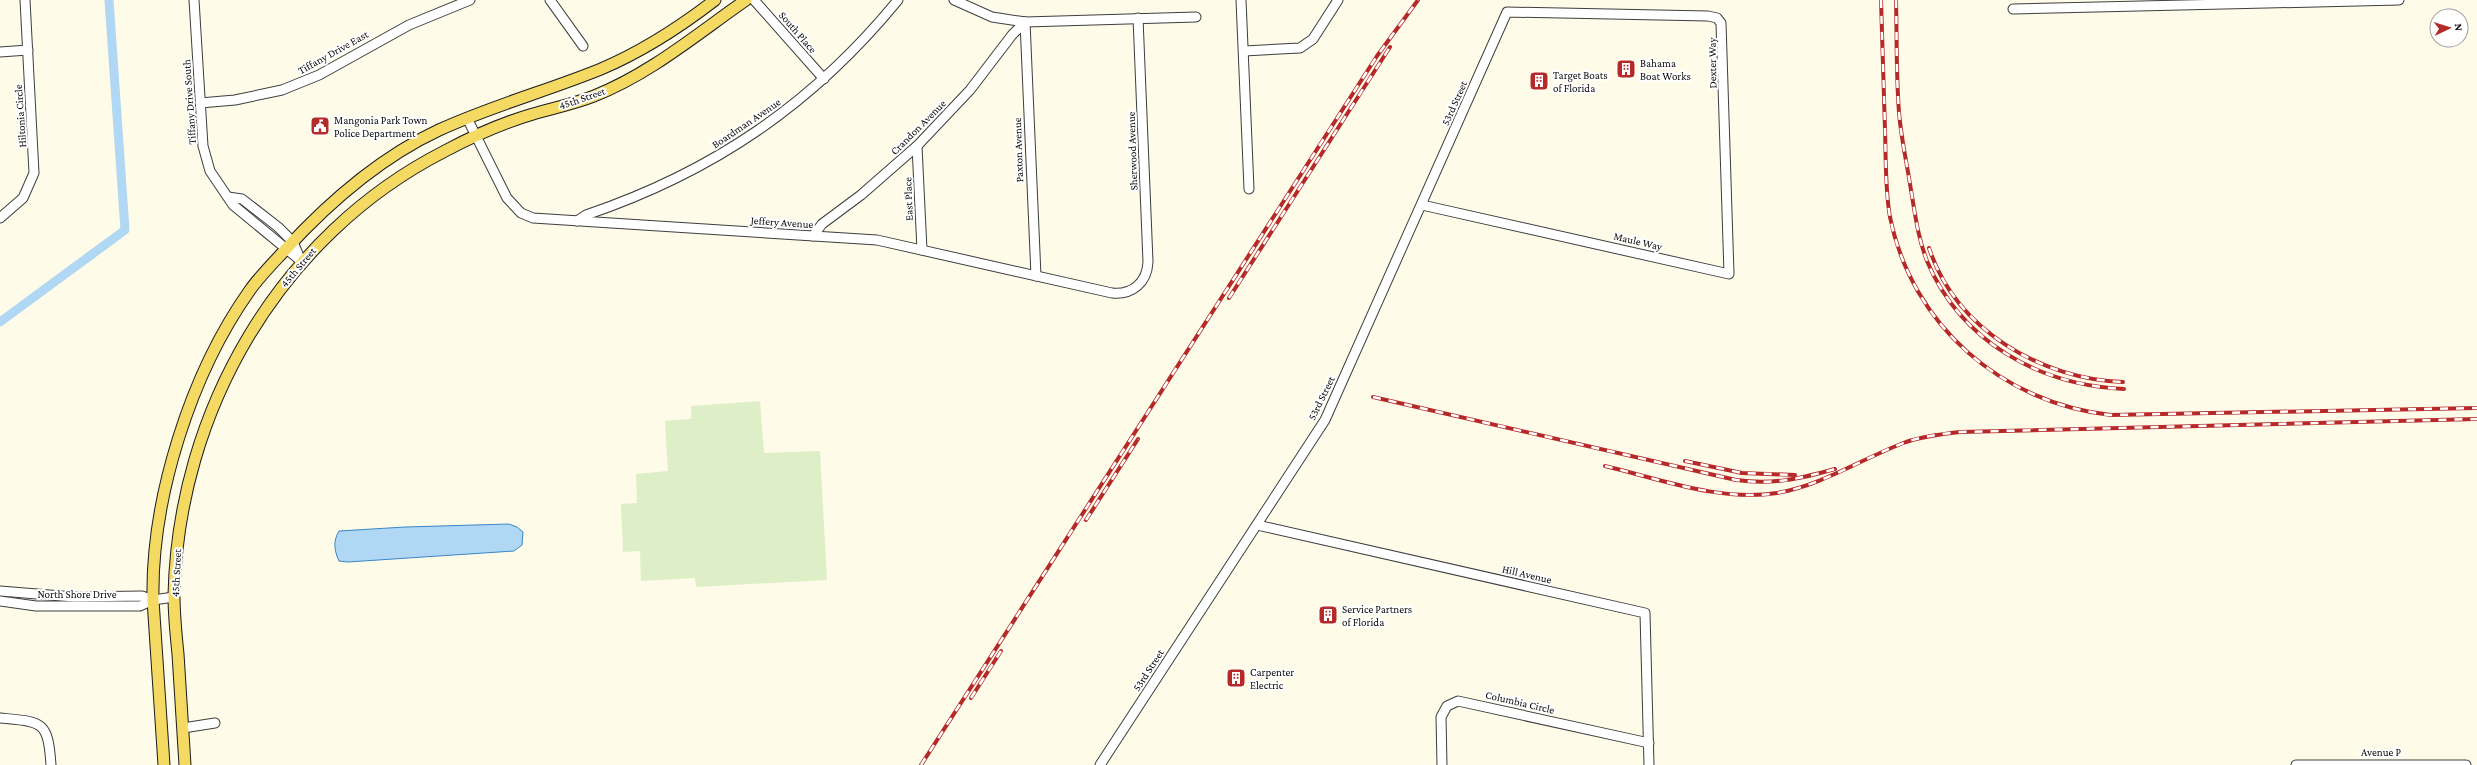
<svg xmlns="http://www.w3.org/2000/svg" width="2477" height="765" viewBox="0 0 2477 765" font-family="'Crimson Pro',serif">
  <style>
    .pitch { fill: #deeec6 }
    .water { fill: #b0d7f4; stroke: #3987c8 }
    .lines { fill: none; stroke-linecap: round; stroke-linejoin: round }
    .canal { stroke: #b0d7f4; stroke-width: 9 }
    .minor-casing { stroke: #3e3e3e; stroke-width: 11 }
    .major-casing { stroke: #1c1c1c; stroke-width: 13 }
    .minor { stroke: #fff; stroke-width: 9 }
    .major { stroke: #f4d963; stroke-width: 11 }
    .rail-casing { stroke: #b52928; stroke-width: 4 }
    .rail { stroke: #fff; stroke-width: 2.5; stroke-dasharray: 8; stroke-linecap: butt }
    .labels { text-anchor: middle; stroke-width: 4; stroke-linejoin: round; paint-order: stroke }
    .street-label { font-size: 11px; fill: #0b0b0b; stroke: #fff }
    .poi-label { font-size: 11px; fill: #0b0b0b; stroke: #fff; text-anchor: start }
  </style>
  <rect width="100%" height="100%" fill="#fefbe9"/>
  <polygon class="pitch" points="760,401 764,453 820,451 827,580 696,587 695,578 641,581 640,551 623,552 621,504 637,503 636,474 668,471 665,421 691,419 691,406"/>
  <path class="water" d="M509,524l8,3 6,5 -1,13 -8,6 -166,11 -9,-1c-5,-11 -6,-20 0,-30l66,-4z"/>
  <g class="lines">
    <polyline class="canal" points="0,322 125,230 109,0"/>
    <defs>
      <g id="minor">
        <polyline points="194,0 203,146 210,171 233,205 301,261"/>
        <polyline points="550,0 583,46"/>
        <polyline points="754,0 824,79"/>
        <polyline points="954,0 992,17 1025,22 1196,17"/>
        <polyline points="1241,0 1249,189"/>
        <polyline points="2013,9 2399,0"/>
        <polyline points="1025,22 1036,276"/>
        <polyline points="1244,51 1300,48 1313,39 1338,0"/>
        <polyline points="0,52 28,50"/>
        <polyline points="200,103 235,100 282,90 319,75 409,25 470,0"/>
        <path d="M467,118l40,80 14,15 12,5 344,22 235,53c20,2 35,-10 36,-31l-10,-244"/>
        <polyline points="917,146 922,250"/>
        <polyline points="228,197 242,199 278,227 293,242 301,261"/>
        <polyline points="0,218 23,198 34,173 25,0"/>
        <path d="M577,221l9,-6c127,-43 227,-111 312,-215"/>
        <polyline points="813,236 822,224 861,195 917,146 970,90 1012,35 1025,22"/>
        <polyline points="1257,525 1645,613 1649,765"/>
        <polyline points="0,591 74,597 142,596 153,600"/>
        <polyline points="0,601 36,606 140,606 153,600 174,597"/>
        <path d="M0,718c42,4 48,2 51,47"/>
        <polyline points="183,728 215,723"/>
        <polyline points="1100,765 1325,420 1507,12 1708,16 1717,18 1721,23 1729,274 1422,205"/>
        <polyline points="1442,765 1441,717 1447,706 1458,701 1649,743"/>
        <polyline points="2296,765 2466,765"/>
      </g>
      <g id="major">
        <path d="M164,765l-11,-165c-2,-102 38,-227 97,-310 10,-14 23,-27 35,-40 44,-48 94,-92 154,-120 52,-24 108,-39 162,-61 40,-17 79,-42 114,-69"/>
        <path d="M185,765c-2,-37 -5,-74 -7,-111 -2,-19 -4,-39 -4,-59 4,-184 106,-360 271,-444 28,-15 57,-28 88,-37 20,-6 41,-10 61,-18 56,-22 103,-62 152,-96"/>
      </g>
    </defs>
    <use href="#minor" class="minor-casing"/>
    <use href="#major" class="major-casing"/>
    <use href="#minor" class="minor"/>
    <use href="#major" class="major"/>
    <defs>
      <g id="rail">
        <path d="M1881,0c1,43 3,87 4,130 1,29 0,59 5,87 22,109 112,186 221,198l366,-7"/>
        <path d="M1896,0c1,37 0,75 3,112 2,26 8,52 12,78 4,24 7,48 16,71 34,81 112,124 197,128"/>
        <path d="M1929,248c27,82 112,131 194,134"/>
        <polyline points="1229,298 1390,47"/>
        <path d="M1373,397l363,83c37,5 63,-1 99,-11"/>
        <polyline points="1685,461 1742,473 1795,475"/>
        <path d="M1605,466c55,13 115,36 172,27 46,-8 86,-35 129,-51 18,-6 36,-8 54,-10l517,-13"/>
        <polyline points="1086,520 1138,439"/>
        <polyline points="971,698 1001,651"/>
        <polyline points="921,765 1377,56 1418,0"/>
      </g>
    </defs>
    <use href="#rail" class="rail-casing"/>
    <use href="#rail" class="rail"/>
  </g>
  <defs>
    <symbol id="building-square" viewBox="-11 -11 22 22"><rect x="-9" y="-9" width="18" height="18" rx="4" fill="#b52928" stroke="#fff"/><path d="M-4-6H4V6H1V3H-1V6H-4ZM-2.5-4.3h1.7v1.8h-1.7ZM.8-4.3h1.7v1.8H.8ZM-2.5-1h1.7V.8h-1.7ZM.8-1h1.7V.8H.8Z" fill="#fff"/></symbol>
    <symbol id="civic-square" viewBox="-11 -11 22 22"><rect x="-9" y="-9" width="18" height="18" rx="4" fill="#b52928" stroke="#fff"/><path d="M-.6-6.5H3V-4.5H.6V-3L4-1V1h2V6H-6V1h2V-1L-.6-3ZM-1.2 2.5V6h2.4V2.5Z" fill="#fff"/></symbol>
  </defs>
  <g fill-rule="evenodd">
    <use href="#building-square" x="1615" y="58" width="22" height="22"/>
    <use href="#building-square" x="1528" y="70" width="22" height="22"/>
    <use href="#civic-square" x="309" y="115" width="22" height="22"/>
    <use href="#building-square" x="1317" y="604" width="22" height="22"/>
    <use href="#building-square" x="1225" y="667" width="22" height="22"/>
  </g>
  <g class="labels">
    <g class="street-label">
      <text transform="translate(798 32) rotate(49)" y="4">South Place</text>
      <text transform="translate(333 52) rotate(-29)" y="4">Tiffany Drive East</text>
      <text transform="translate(1712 63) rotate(-91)" y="4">Dexter Way</text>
      <text transform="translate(582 98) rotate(-19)" y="4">45th Street</text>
      <text transform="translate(189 102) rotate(-94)" y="4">Tiffany Drive South</text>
      <text transform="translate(1454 103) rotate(-66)" y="4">53rd Street</text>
      <text transform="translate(20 116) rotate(-94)" y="4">Hiltonia Circle</text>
      <text transform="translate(746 123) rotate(-34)" y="4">Boardman Avenue</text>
      <text transform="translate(918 127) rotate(-45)" y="4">Crandon Avenue</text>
      <text transform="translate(1018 150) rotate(-92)" y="4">Paxton Avenue</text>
      <text transform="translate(1132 151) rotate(-92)" y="4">Sherwood Avenue</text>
      <text transform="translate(908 199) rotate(-92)" y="4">East Place</text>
      <text transform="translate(782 222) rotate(4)" y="4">Jeffery Avenue</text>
      <text transform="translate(1638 241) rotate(13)" y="4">Maule Way</text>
      <text transform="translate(298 267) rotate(-50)" y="4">45th Street</text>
      <text transform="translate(1321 398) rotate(-64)" y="4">53rd Street</text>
      <text transform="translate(176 573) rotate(-87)" y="4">45th Street</text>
      <text transform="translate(1527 574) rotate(13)" y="4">Hill Avenue</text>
      <text x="77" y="598">North Shore Drive</text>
      <text transform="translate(1148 670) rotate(-57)" y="4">53rd Street</text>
      <text transform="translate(1520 702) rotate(13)" y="4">Columbia Circle</text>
      <text x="2381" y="756">Avenue P</text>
    </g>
    <g class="poi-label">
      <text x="1640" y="67">Bahama<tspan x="1640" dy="13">Boat Works</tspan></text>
      <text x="1553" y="79">Target Boats<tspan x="1553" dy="13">of Florida</tspan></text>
      <text x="334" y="124">Mangonia Park Town<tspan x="334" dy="13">Police Department</tspan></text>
      <text x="1342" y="613">Service Partners<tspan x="1342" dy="13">of Florida</tspan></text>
      <text x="1250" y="676">Carpenter<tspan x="1250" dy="13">Electric</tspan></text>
    </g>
  </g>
  <g transform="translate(2449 28) rotate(86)"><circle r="19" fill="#ffffff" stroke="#9d9d9d"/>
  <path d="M0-3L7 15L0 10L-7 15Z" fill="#b52928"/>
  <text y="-6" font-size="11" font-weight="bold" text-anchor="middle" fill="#0b0b0b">N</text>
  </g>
</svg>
